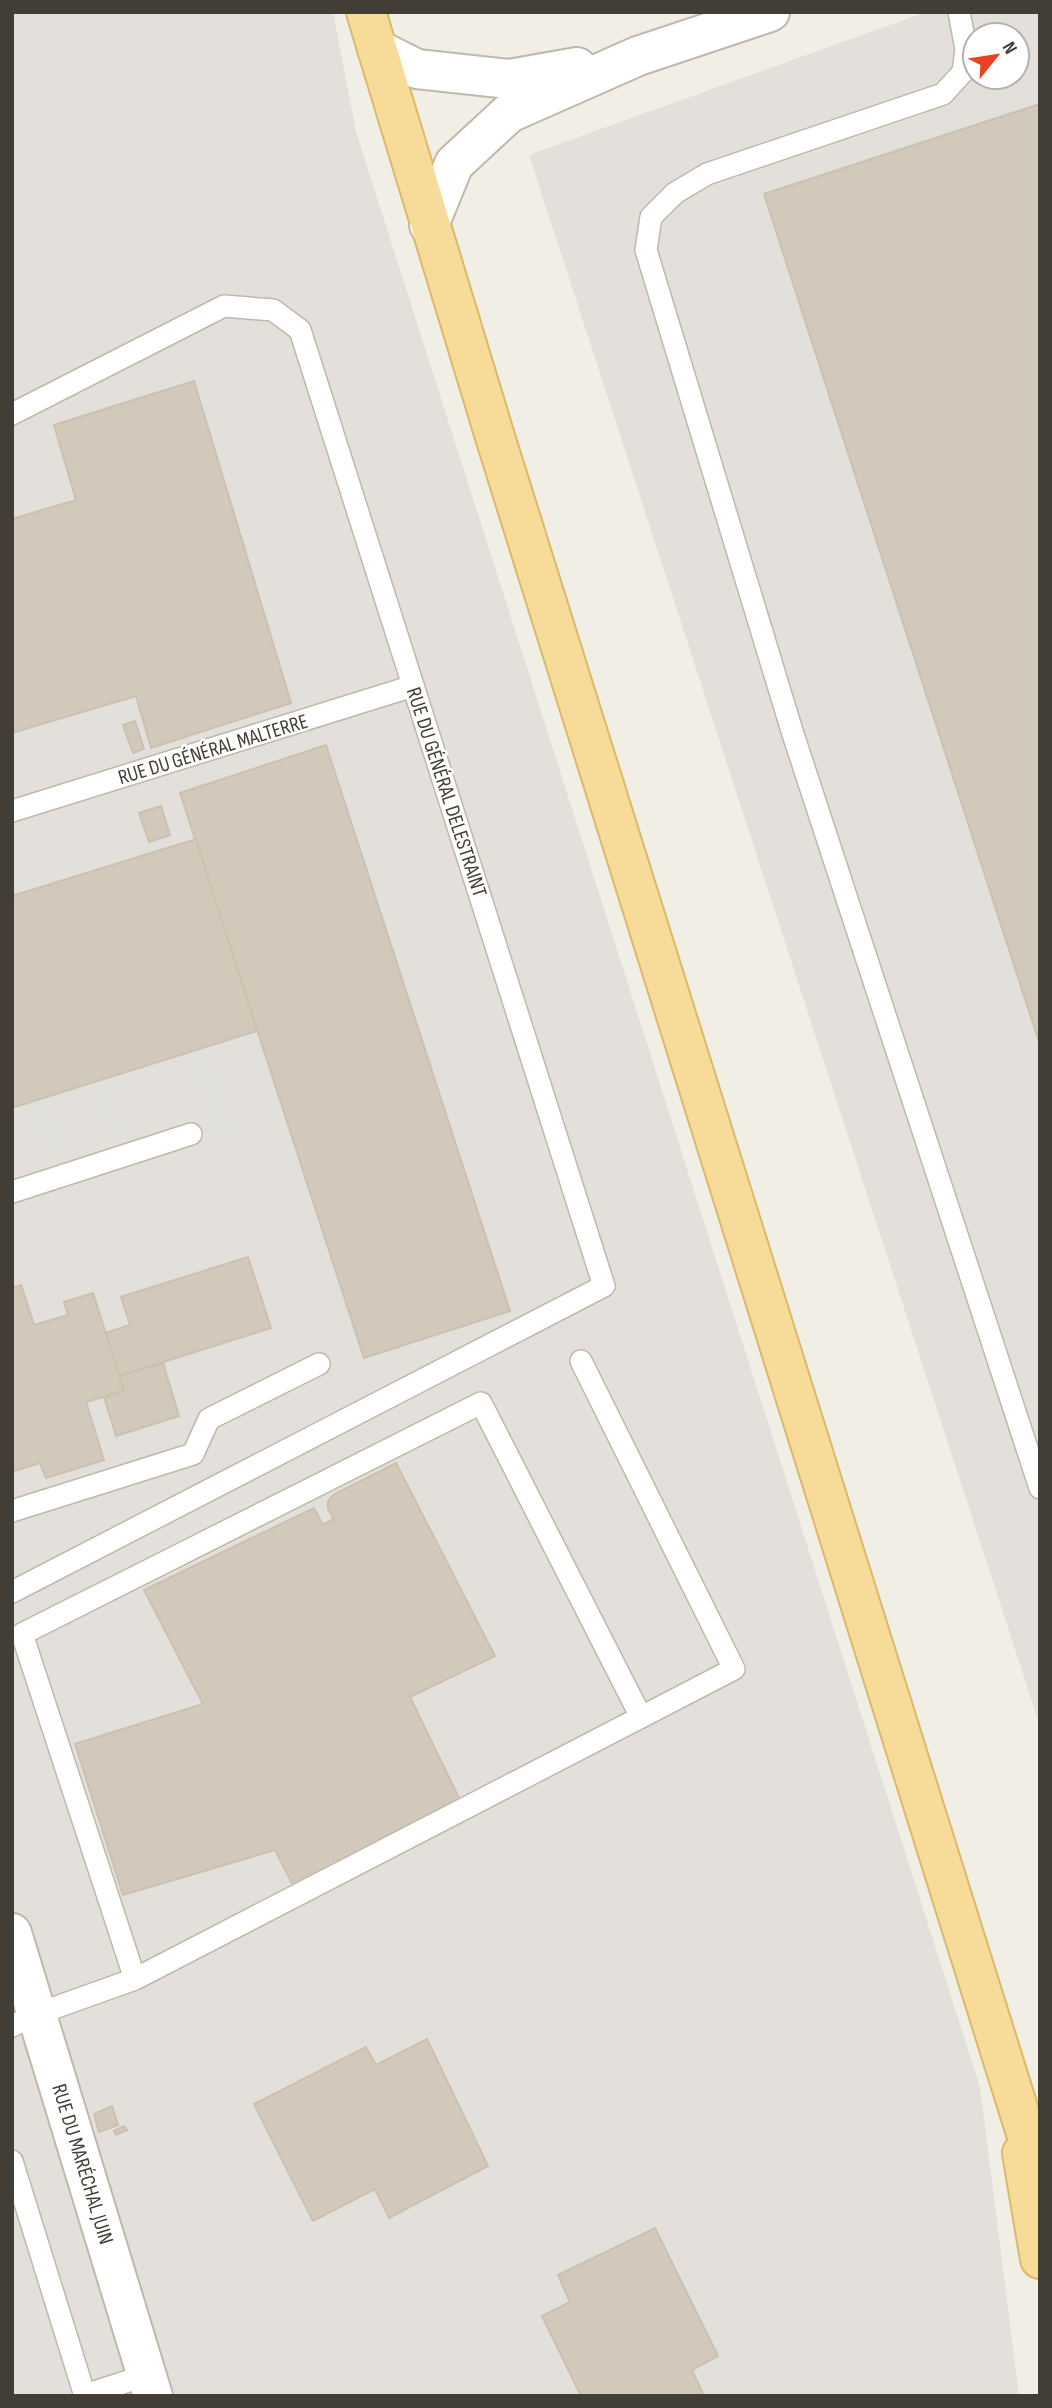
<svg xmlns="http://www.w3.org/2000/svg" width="1052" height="2408" viewBox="0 0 1052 2408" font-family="'Sofia Sans Condensed',sans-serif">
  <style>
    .industrial { fill: #e3dfda; fill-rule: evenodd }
    .parking { fill: #e2e0dd }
    .building { fill: #d2c9bb; stroke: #ccc1af; stroke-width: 2 }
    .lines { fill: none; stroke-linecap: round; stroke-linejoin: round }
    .lane-casing { stroke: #bfb8ab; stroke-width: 24 }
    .street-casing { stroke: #bfb8ab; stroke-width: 42 }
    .primary-casing { stroke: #dbb96a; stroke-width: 42 }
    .lane { stroke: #fff; stroke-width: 21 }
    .street { stroke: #fff; stroke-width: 38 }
    .primary { stroke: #f7dc99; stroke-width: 38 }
    .labels { text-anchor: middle; stroke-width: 5; stroke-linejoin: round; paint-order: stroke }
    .street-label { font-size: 21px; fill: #433e35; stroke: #fff }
  </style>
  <rect width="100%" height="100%" fill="#f1eee5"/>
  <g class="industrial">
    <polygon points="12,12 333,12 356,132 980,2087 1019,2396 12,2396"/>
    <path d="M926,12h114v1714l-511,-1571zM975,35h42v42h-42z"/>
  </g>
  <g class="parking">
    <polygon points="211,1046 242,1138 212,1150 184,1054"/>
    <polygon points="112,1076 129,1136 102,1139 87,1084"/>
    <polygon points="54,1095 71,1153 44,1162 26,1103"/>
  </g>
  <g class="building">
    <polygon points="1040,104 1040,1045 764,194"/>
    <polygon points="194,381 291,703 151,748 136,696 12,733 12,519 76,500 54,425"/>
    <polygon points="135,721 144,749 133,753 123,725"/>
    <polygon points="326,745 510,1311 364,1358 180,793"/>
    <polygon points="161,806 170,835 149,842 139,813"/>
    <polygon points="196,839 257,1031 12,1108 12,896"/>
    <polygon points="248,1257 271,1328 119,1376 105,1333 130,1325 121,1297"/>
    <polygon points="21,1285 34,1325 68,1315 64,1302 93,1293 124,1391 86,1402 104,1460 46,1478 40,1463 12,1472 12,1288"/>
    <polygon points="163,1363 179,1416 116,1436 104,1397 124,1391 119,1376"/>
    <polygon points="396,1463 495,1656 410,1697 461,1802 294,1887 275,1850 123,1895 75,1744 203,1704 144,1590 314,1508 323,1525 334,1519 328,1509 328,1501 333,1495"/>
    <polygon points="427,2039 488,2166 389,2218 375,2189 313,2221 254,2104 366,2047 376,2065"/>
    <polygon points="112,2106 118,2125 99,2132 94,2114"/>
    <polygon points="124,2126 127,2130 116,2135 114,2131"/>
    <polygon points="655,2228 718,2356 692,2370 704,2396 581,2396 542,2316 570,2302 558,2275"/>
  </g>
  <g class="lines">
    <defs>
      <g id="lane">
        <polyline points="959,12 966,49 963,72 943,94 707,174 675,193 651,217 646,250 792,731 1040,1488"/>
        <polyline points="12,414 224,306 273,310 300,330 604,1286 12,1592"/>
        <polyline points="12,811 413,686"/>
        <polyline points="12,1192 191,1134"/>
        <polyline points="12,1511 193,1454 209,1419 319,1364"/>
        <polyline points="135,1979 22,1634 481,1403 641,1717"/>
        <polyline points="12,2026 37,2014 135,1979 734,1669 581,1361"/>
        <polyline points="12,2161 85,2396"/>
        <polyline points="85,2395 147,2375"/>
      </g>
      <g id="street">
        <polyline points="377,49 417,69 509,79 577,67"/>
        <polyline points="429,225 454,164 509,113 638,56 770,12"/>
        <polyline points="12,1933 153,2396"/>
      </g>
      <g id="primary">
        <polyline points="366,12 496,440 1040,2178"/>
        <polyline points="1022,2153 1040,2259"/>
      </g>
    </defs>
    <use href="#lane" class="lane-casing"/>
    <use href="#street" class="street-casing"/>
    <use href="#primary" class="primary-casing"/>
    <use href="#lane" class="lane"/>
    <use href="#street" class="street"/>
    <use href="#primary" class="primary"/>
  </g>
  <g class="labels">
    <g class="street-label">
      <text transform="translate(213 749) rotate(-17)" y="7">RUE DU GÉNÉRAL MALTERRE</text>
      <text transform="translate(447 792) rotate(72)" y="7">RUE DU GÉNÉRAL DELESTRAINT</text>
      <text transform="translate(83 2164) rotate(73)" y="7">RUE DU MARÉCHAL JUIN</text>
    </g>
  </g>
  <rect width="1052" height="2408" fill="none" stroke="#433e35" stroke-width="28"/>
  <g transform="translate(996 56) rotate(60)"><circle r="33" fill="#ffffff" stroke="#b4b2ae" stroke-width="2"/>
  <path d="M0-5L12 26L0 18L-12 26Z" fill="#eb4123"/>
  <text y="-10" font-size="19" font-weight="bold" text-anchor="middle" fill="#433e35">N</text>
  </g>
</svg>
